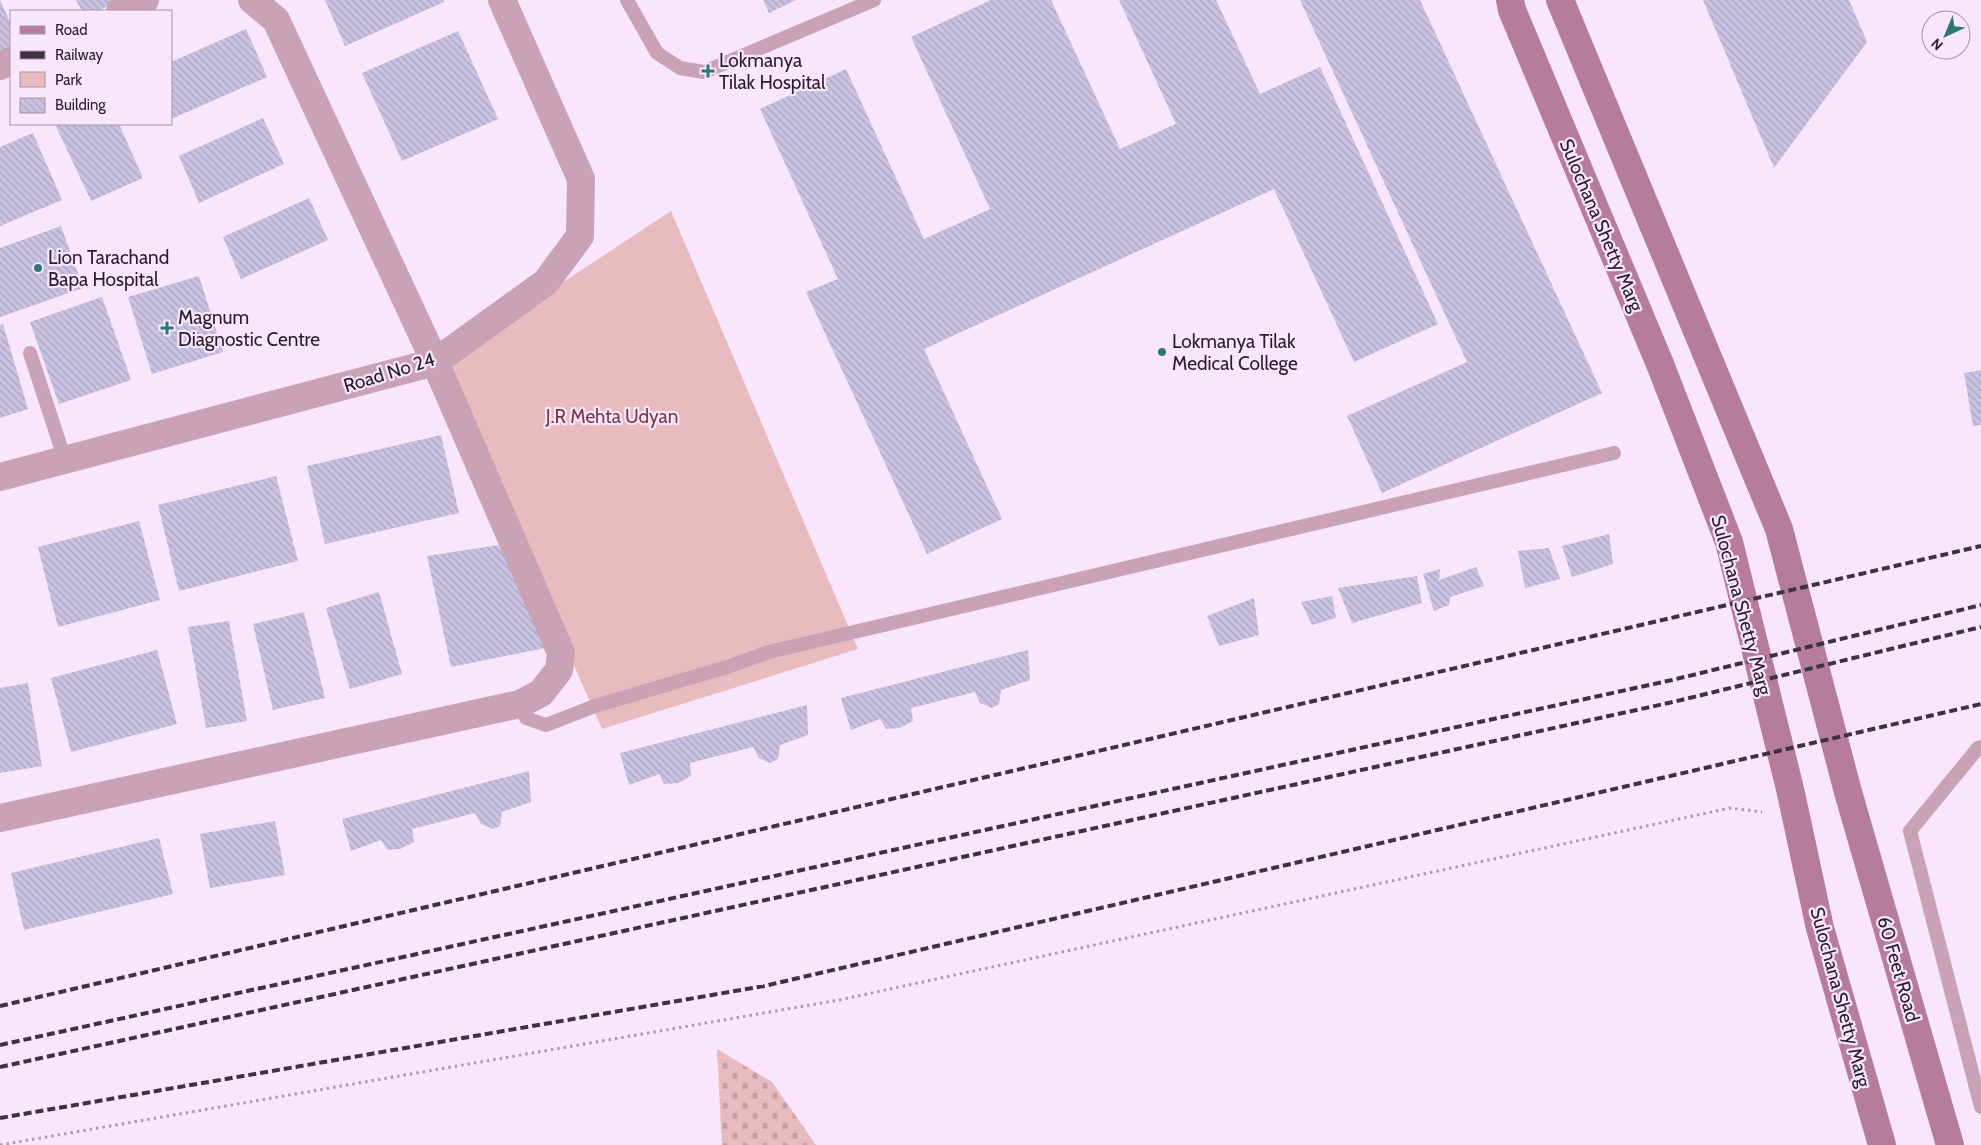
<svg xmlns="http://www.w3.org/2000/svg" width="1981" height="1145" viewBox="0 0 1981 1145" font-family="Cabin,sans-serif">
  <style>
    .cemetery { fill: url(#cemetery-stones) }
    .park { fill: #e8bbbe }
    .building { fill: url(#building-back-hatch) }
    .lines { fill: none; stroke-linecap: round; stroke-linejoin: round }
    .path { stroke: #ab9bae; stroke-width: 3; stroke-dasharray: 2.5 4; stroke-linecap: butt }
    .service { stroke: #c9a2b5; stroke-width: 14 }
    .minor { stroke: #c9a2b5; stroke-width: 28 }
    .tertiary { stroke: #c9a2b5; stroke-width: 28 }
    .secondary { stroke: #b57d9a; stroke-width: 28 }
    .rail { stroke: #3c333e; stroke-width: 4; stroke-dasharray: 8 4; stroke-linecap: butt }
    .poi-dot { fill: #2e7775; stroke: #f9e5fc; stroke-width: 2 }
    .labels { text-anchor: middle; stroke-width: 4.5; stroke-linejoin: round; paint-order: stroke }
    .poi-label { font-size: 19px; fill: #261e28; stroke: #f9e5fc; text-anchor: start }
    .street-label { font-size: 19px; fill: #261e28; stroke: #f9e5fc }
    .park-label { font-size: 19px; fill: #763941; stroke: #f9e5fc }
  </style>
  <defs>
    <pattern id="cemetery-stones" width="16" height="16" patternUnits="userSpaceOnUse" patternTransform="scale(1.25)"><rect width="16" height="16" fill="#e8bbbe"/><path d="M2 7V4a2 2 0 0 1 4 0v3zM10 15v-3a2 2 0 0 1 4 0v3z" fill="#c7a0a3"/></pattern>
    <pattern id="building-back-hatch" width="6" height="6" patternUnits="userSpaceOnUse" patternTransform="scale(1.25)"><rect width="6" height="6" fill="#c9c2e2"/><path d="M-1 5l2 2M0 0l6 6M5-1l2 2" fill="none" stroke="#aca6c2"/></pattern>
  </defs>
  <rect width="100%" height="100%" fill="#f9e5fc"/>
  <polygon class="cemetery" points="717,1049 772,1082 816,1145 722,1145"/>
  <polygon class="park" points="671,211 858,649 602,729 441,363"/>
  <g class="building">
    <polygon points="0,0 11,24 11,49 0,54"/>
    <polygon points="76,0 119,0 98,11 82,11"/>
    <polygon points="325,0 443,0 444,2 345,46"/>
    <polygon points="763,0 796,0 769,13"/>
    <polygon points="991,0 1051,0 1120,149 1176,124 1119,0 1216,0 1260,94 1320,67 1438,324 1354,362 1274,189 924,349 1002,519 927,554 806,292 838,279 760,109 846,69 924,239 990,209 911,37"/>
    <polygon points="1300,0 1420,0 1602,393 1382,493 1347,416 1467,362"/>
    <polygon points="1703,0 1849,0 1867,42 1774,168"/>
    <polygon points="246,29 267,77 171,119 171,62"/>
    <polygon points="458,31 498,119 402,161 362,73"/>
    <polygon points="263,118 284,164 199,203 179,156"/>
    <polygon points="55,124 119,124 143,178 91,201"/>
    <polygon points="33,133 62,200 0,226 0,147"/>
    <polygon points="309,198 328,240 241,279 223,237"/>
    <polygon points="61,226 83,288 0,317 0,248"/>
    <polygon points="199,276 223,352 152,374 128,297"/>
    <polygon points="102,297 131,380 59,404 30,322"/>
    <polygon points="3,324 28,409 0,418 0,325"/>
    <polygon points="1981,370 1981,425 1973,426 1964,373"/>
    <polygon points="441,435 459,513 325,544 307,466"/>
    <polygon points="276,476 298,561 179,591 158,505"/>
    <polygon points="139,521 160,600 58,627 38,547"/>
    <polygon points="1609,534 1613,564 1572,577 1562,546"/>
    <polygon points="498,545 525,582 545,648 451,667 427,556"/>
    <polygon points="1549,548 1560,579 1525,588 1518,551"/>
    <polygon points="1476,567 1484,586 1450,597 1449,605 1434,611 1423,574 1440,569 1439,580"/>
    <polygon points="1417,576 1422,603 1352,623 1338,588"/>
    <polygon points="379,592 402,674 350,689 326,608"/>
    <polygon points="1332,596 1336,618 1312,625 1301,602"/>
    <polygon points="1254,598 1259,635 1219,646 1207,616"/>
    <polygon points="304,612 325,698 273,710 253,624"/>
    <polygon points="229,621 247,721 206,728 188,627"/>
    <polygon points="157,650 177,724 71,752 51,678"/>
    <polygon points="1028,650 1030,680 1001,690 999,704 992,708 980,703 975,692 911,708 913,721 899,728 886,729 880,719 851,730 841,698"/>
    <polygon points="28,683 42,766 0,773 0,688"/>
    <polygon points="807,705 808,735 780,745 778,759 770,763 759,758 753,747 690,763 691,776 678,783 664,784 659,774 629,785 620,753"/>
    <polygon points="529,771 531,802 502,812 500,826 493,829 481,824 475,813 412,829 414,842 400,849 387,850 381,840 351,851 342,819"/>
    <polygon points="275,821 285,875 210,888 200,834"/>
    <polygon points="159,838 173,894 24,930 11,873"/>
  </g>
  <g class="lines">
    <polyline class="path" points="0,1145 839,1000 1730,808 1762,812"/>
    <g class="service">
      <polyline points="627,0 657,53 680,68 704,72 874,0"/>
      <polyline points="30,353 65,460"/>
      <polyline points="520,704 526,718 546,725 595,706 727,667 769,652 1614,453"/>
      <polyline points="1981,747 1978,748 1910,831 1981,1107"/>
    </g>
    <g class="minor">
      <polyline points="120,11 145,0"/>
      <polyline points="0,66 11,61"/>
      <polyline points="0,818 520,704 541,693 559,670 561,653 435,362 276,20 252,0"/>
    </g>
    <polyline class="tertiary" points="0,477 435,362 546,282 580,236 581,179 502,0"/>
    <g class="secondary">
      <polyline points="1510,0 1512,10 1660,364 1729,542 1790,789 1820,928 1882,1145"/>
      <polyline points="1560,0 1779,529 1848,792 1950,1145"/>
    </g>
    <g class="rail">
      <polyline points="0,1006 1981,546"/>
      <polyline points="0,1045 1672,680 1981,605"/>
      <polyline points="0,1067 1673,702 1981,627"/>
      <polyline points="0,1118 764,986 1981,704"/>
    </g>
  </g>
  <g class="poi-dot">
    <path d="M705.5 63.5h5v5h5v5h-5v5h-5v-5h-5v-5h5z"/>
    <circle cx="38" cy="268" r="5"/>
    <path d="M164.5 320.5h5v5h5v5h-5v5h-5v-5h-5v-5h5z"/>
    <circle cx="1162" cy="352" r="5"/>
  </g>
  <g class="labels">
    <g class="poi-label">
      <text x="719" y="67">Lokmanya<tspan x="719" dy="22">Tilak Hospital</tspan></text>
      <text x="48" y="264">Lion Tarachand<tspan x="48" dy="22">Bapa Hospital</tspan></text>
      <text x="178" y="324">Magnum<tspan x="178" dy="22">Diagnostic Centre</tspan></text>
      <text x="1172" y="348">Lokmanya Tilak<tspan x="1172" dy="22">Medical College</tspan></text>
    </g>
    <g class="street-label">
      <text transform="translate(1602 225) rotate(67)" y="7">Sulochana Shetty Marg</text>
      <text transform="translate(389 372) rotate(-17)" y="7">Road No 24</text>
      <text transform="translate(1742 605) rotate(75)" y="7">Sulochana Shetty Marg</text>
      <text transform="translate(1899 969) rotate(74)" y="7">60 Feet Road</text>
      <text transform="translate(1841 997) rotate(75)" y="7">Sulochana Shetty Marg</text>
    </g>
    <g class="park-label">
      <text x="612" y="423">J.R Mehta Udyan</text>
    </g>
  </g>
  <rect x="10" y="10" width="162" height="115" fill="#f9e5fc" stroke="#a595a7"/>
  <rect x="20" y="26" width="25" height="8" fill="#b57d9a" stroke="#a595a7"/>
  <text x="55" y="35" font-size="15" fill="#261e28">Road</text>
  <rect x="20" y="51" width="25" height="8" fill="#3c333e" stroke="#a595a7"/>
  <text x="55" y="60" font-size="15" fill="#261e28">Railway</text>
  <rect x="20" y="72" width="25" height="15" fill="#e8bbbe" stroke="#a595a7"/>
  <text x="55" y="85" font-size="15" fill="#261e28">Park</text>
  <rect x="20" y="98" width="25" height="15" fill="url(#building-back-hatch)" stroke="#a595a7"/>
  <text x="55" y="110" font-size="15" fill="#261e28">Building</text>
  <g transform="translate(1946 35) rotate(224)"><circle r="24" fill="#f9e5fc" stroke="#a595a7"/>
  <path d="M0-4L9 19L0 12L-9 19Z" fill="#2e7775"/>
  <text y="-8" font-size="14" font-weight="bold" text-anchor="middle" fill="#261e28">N</text>
  </g>
</svg>
